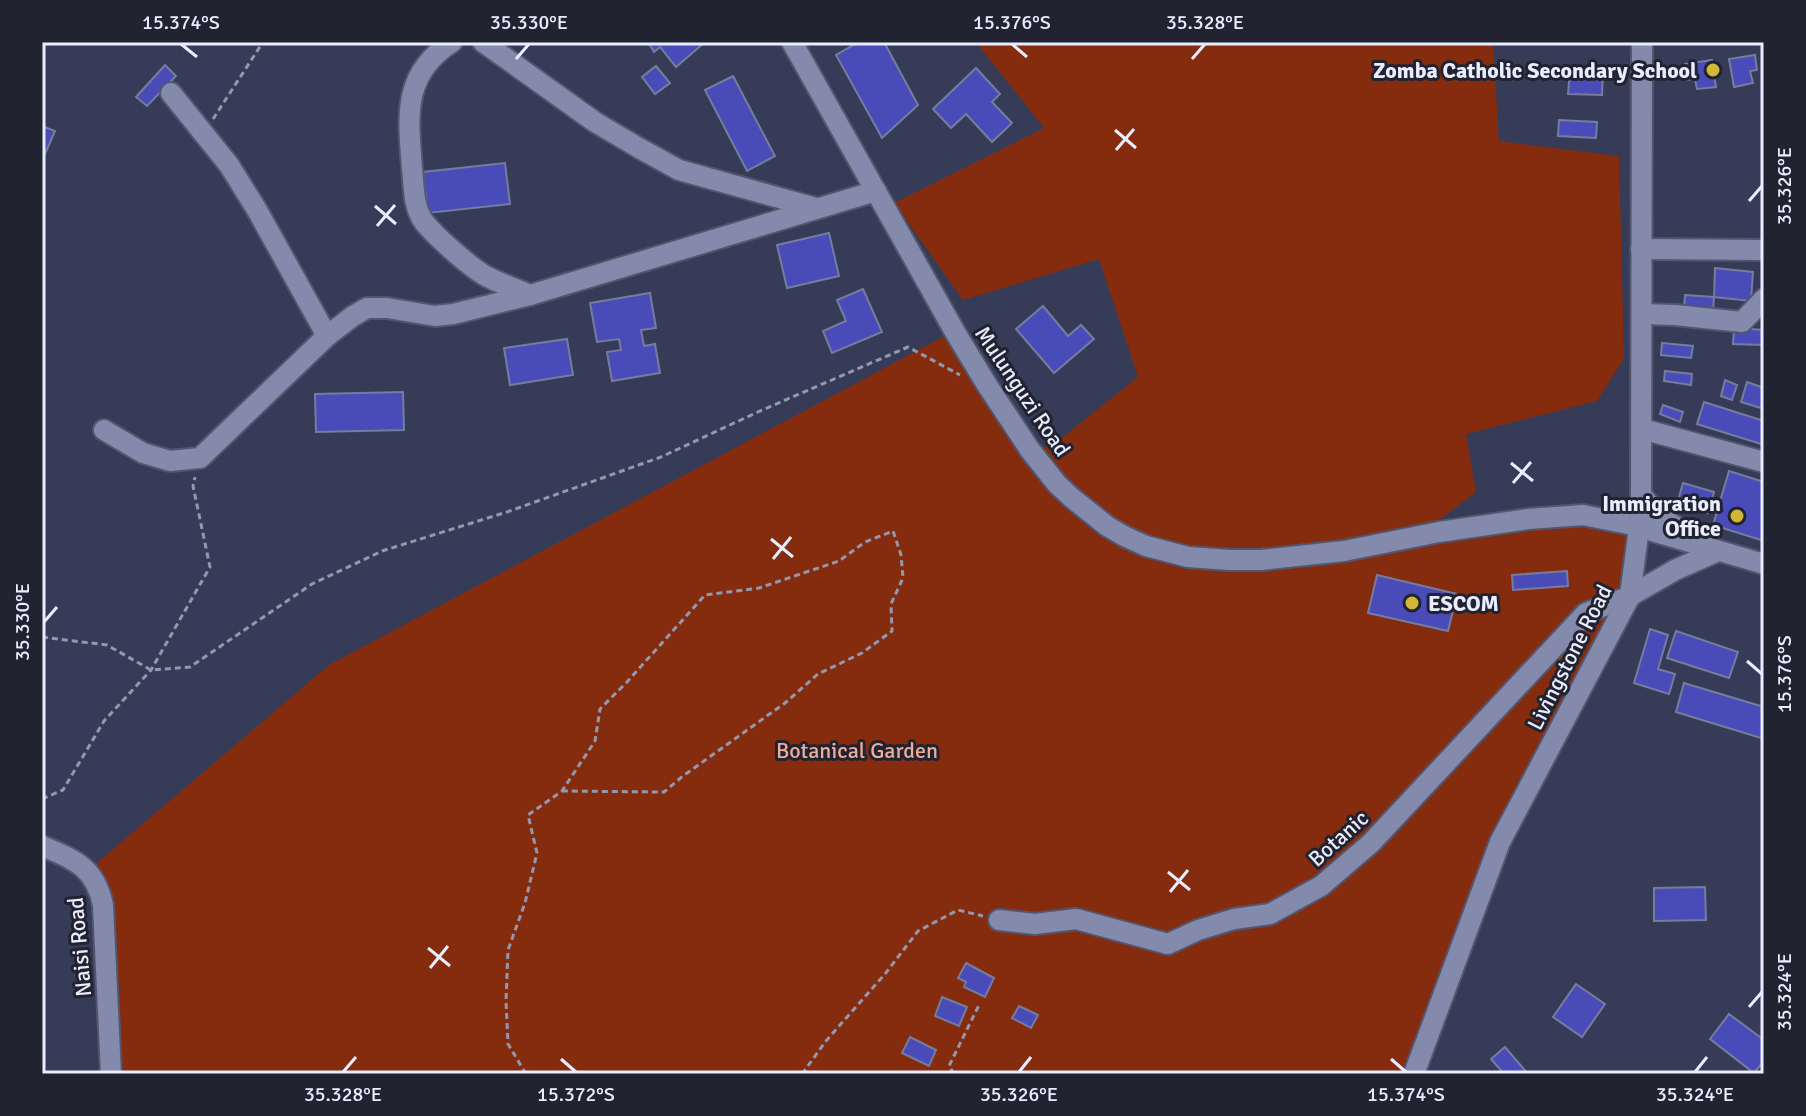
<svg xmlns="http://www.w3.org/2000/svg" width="1806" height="1116" viewBox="0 0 1806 1116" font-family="Signika,sans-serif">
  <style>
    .green { fill: #852c0f }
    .building { fill: #494bb9; stroke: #767c9c; stroke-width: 2 }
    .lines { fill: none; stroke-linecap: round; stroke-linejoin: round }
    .minor-casing { stroke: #53566f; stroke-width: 24 }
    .path { stroke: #9398af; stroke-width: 3; stroke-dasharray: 6 4; stroke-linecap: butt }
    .minor { stroke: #848aab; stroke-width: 20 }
    .ticks { fill: none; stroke: #e9edff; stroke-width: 3 }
    .poi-dot { fill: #d2b736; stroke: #212331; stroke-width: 3 }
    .labels { text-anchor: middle; stroke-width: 6; stroke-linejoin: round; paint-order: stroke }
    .poi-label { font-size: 22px; font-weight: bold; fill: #e9edff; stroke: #212331; text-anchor: end }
    .street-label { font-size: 22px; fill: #e9edff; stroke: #212331 }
    .park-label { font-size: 22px; fill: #edad9b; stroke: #212331 }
    .neatline { fill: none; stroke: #e9edff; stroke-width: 3 }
    .ticks-label { font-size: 20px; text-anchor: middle; fill: #e9edff }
  </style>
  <rect width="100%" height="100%" fill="#363b58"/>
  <polygon class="green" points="983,42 1493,42 1499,141 1619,156 1624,358 1597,401 1466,434 1476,492 1409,543 1577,518 1627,525 1622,623 1496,842 1413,1074 106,1074 101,905 84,874 329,665 950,333 1024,455 1057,442 1138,377 1099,259 963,300 894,203 1044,128 978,45"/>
  <g class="building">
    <polygon points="648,42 703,42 704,43 676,67 660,47 654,52"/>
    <polygon points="859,42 884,42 918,105 882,138 836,55"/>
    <polygon points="1755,55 1757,70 1750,71 1753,83 1734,87 1729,59"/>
    <polygon points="1712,60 1716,87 1697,89 1695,79 1687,80 1685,64"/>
    <polygon points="165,65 176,76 147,106 136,97"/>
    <polygon points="656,66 670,83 655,94 642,77"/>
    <polygon points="976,68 1000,94 992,102 1012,123 992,142 966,114 951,128 933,109"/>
    <polygon points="1570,70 1603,72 1602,95 1568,94"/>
    <polygon points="733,76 775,156 747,171 705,90"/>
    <polygon points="1559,120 1597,122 1596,138 1558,136"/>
    <polygon points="42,126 55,131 45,154 42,153"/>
    <polygon points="505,163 510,204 428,213 423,172"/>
    <polygon points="829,233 839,276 787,288 777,245"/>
    <polygon points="1715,268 1753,272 1751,301 1714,297"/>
    <polygon points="863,289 882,332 832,353 823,331 846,321 837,300"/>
    <polygon points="650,293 656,328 641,330 644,346 655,344 660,373 612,381 607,352 621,350 619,339 597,342 590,303"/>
    <polygon points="1685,295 1714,297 1713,311 1684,309"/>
    <polygon points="1043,306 1068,336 1081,325 1094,339 1054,373 1016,329"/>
    <polygon points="1734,328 1764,330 1764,345 1733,344"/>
    <polygon points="567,339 573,375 510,385 504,348"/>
    <polygon points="1662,343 1693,346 1691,358 1661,355"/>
    <polygon points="1665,371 1692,374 1691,385 1664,381"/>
    <polygon points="1725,380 1737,385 1732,400 1721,396"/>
    <polygon points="1747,382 1764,388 1764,409 1741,402"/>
    <polygon points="403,392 404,430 316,432 315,394"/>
    <polygon points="1704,402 1764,421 1764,445 1697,424"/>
    <polygon points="1663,405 1683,412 1680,422 1660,414"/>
    <polygon points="1729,471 1764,482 1764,541 1713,525"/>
    <polygon points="1683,483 1714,492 1708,513 1677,504"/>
    <polygon points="1567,571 1568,586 1513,590 1512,575"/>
    <polygon points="1377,575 1457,594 1448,631 1368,613"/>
    <polygon points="1650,629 1668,635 1658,669 1675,674 1669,694 1634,683"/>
    <polygon points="1676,631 1738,652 1729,678 1667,658"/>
    <polygon points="1684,683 1764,707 1764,739 1676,712"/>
    <polygon points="1705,887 1706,920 1654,921 1654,888"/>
    <polygon points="966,963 994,978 985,997 964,987 966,982 958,978"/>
    <polygon points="1576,984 1605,1004 1582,1037 1553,1017"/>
    <polygon points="942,997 967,1007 959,1026 935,1016"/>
    <polygon points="1019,1006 1038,1015 1031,1028 1012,1018"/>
    <polygon points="1729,1014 1764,1040 1764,1061 1754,1073 1710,1039"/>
    <polygon points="910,1037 936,1050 929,1066 902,1053"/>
    <polygon points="1505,1047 1528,1074 1504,1074 1491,1059"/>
  </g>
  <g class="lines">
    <defs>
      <g id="minor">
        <path d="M452,42c-50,32 -44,74 -40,126 2,18 1,39 12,54 12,15 44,43 60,53 14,8 31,13 46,20"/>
        <polyline points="483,42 595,122 639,148 679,170 816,208"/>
        <polyline points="792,42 955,332 987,385 1030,450 1057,484 1072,498 1107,526 1124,536 1146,546 1188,557 1230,560 1261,560 1344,551 1439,532 1528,519 1583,515 1628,524 1764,564"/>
        <polyline points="171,93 229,165 257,210 327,336"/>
        <polyline points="1641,249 1764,250"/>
        <polyline points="1642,314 1675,315 1742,322 1764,299"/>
        <polyline points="1642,429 1764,462"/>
        <polyline points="104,430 143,453 170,461 200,458 327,336 353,316 367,308 387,308 435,316 453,314 530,295 876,191"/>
        <polyline points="1641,495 1661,518 1687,533"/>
        <path d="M42,846c33,14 53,21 61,59l8,169"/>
        <polyline points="999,920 1035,924 1076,919 1168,944 1198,930 1234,919 1270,914 1321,886 1371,843 1586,613 1630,596 1675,570 1718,551"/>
        <polyline points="1414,1074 1500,842 1630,596 1641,512 1642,42"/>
      </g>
    </defs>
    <use href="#minor" class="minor-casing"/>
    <g class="path">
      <polyline points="213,119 263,42"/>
      <polyline points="42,637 107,645 151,670 190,667 312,584 382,551 507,512 661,457 760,411 908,347 960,375"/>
      <polyline points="42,799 63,790 104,721 151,670 210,567 193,486 195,477"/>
      <polyline points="526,1074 508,1044 506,1001 508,950 525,903 537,853 528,815 562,791 595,741 600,709 627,682 705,595 759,588 839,561 865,542 893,531 901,555 903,578 891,604 892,631 862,653 818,674 785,703 683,776 664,792 562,791"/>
      <polyline points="802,1074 826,1041 885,974 918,931 958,910 983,916"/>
      <polyline points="954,1074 949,1066 980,1003"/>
    </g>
    <use href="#minor" class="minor"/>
  </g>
  <path class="ticks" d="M181,44l16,13M1012,44l15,13M516,59l13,-15M1192,59l13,-15M1115,130l21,18M1116,150l18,-21M1749,201l13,-15M375,206l21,18M377,226l18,-21M1511,463l22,18M1513,483l18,-21M771,539l22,18M773,559l18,-22M44,622l13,-15M1747,661l15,13M1168,872l22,18M1170,892l18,-22M428,948l22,18M430,968l18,-22M1749,1007l13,-15M561,1059l15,13M1391,1059l15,13M343,1072l13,-15M1019,1072l12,-15M1695,1072l12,-15"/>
  <g class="poi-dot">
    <circle cx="1713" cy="70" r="8"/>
    <circle cx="1737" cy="516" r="8"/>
    <circle cx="1412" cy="603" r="8"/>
  </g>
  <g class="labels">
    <g class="poi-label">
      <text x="1697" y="78">Zomba Catholic Secondary School</text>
      <text x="1721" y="511">Immigration<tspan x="1721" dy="25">Office</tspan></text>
      <text x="1428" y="611" text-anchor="start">ESCOM</text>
    </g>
    <g class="street-label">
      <text transform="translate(1023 391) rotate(56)" y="8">Mulunguzi Road</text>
      <text transform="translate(1569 657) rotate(-63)" y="8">Livingstone Road</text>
      <text transform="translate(1338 838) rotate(-42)" y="8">Botanic</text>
      <text transform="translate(79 947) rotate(-95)" y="8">Naisi Road</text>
    </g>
    <g class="park-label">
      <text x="857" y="758">Botanical Garden</text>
    </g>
  </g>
  <rect width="1806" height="1116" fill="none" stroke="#212331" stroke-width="88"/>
  <rect x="44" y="44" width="1718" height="1028" class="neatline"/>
  <g class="ticks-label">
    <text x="181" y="29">15.374°S</text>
    <text x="529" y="29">35.330°E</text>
    <text x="1012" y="29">15.376°S</text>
    <text x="1205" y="29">35.328°E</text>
    <text transform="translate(1784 186) rotate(-90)" y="7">35.326°E</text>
    <text transform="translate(22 622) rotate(-90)" y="7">35.330°E</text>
    <text transform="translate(1784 674) rotate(-90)" y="7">15.376°S</text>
    <text transform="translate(1784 992) rotate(-90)" y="7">35.324°E</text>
    <text x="343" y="1101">35.328°E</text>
    <text x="576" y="1101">15.372°S</text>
    <text x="1019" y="1101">35.326°E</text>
    <text x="1406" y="1101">15.374°S</text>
    <text x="1695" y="1101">35.324°E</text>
  </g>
</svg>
